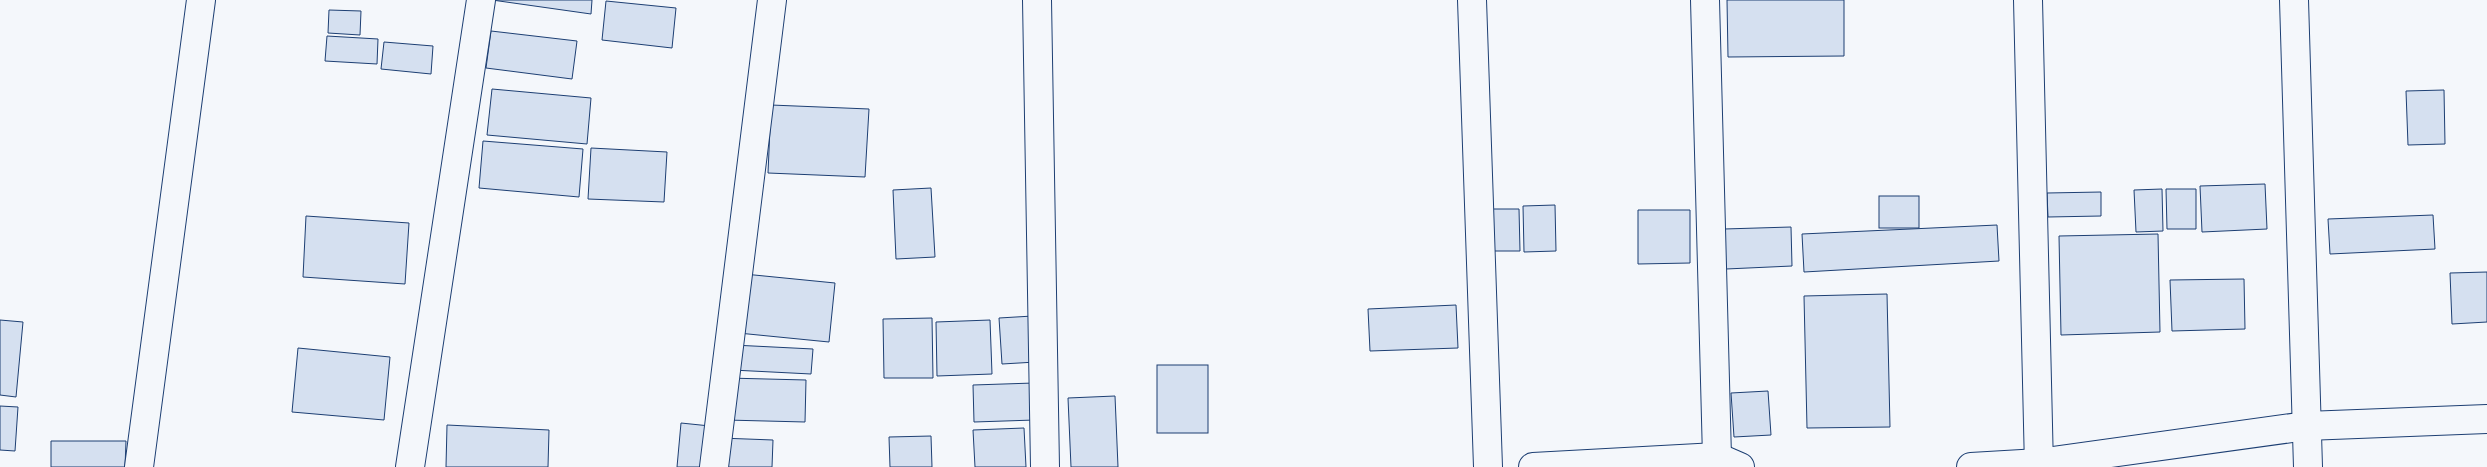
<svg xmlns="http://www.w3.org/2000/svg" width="2487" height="467" viewBox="0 0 2487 467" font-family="Raleway,sans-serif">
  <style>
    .building { fill: #d5e0f0; stroke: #1d3f73 }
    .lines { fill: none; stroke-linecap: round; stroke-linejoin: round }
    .minor-casing { stroke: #1d3f73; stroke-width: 30 }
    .minor { stroke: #f4f7fb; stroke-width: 28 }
  </style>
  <rect width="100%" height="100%" fill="#f4f7fb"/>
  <g class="building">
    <polygon points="492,0 592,0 591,14"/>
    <polygon points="1727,0 1844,0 1844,56 1728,57"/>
    <polygon points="606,1 676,8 672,48 602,40"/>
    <polygon points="329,10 361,11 360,35 328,33"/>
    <polygon points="491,31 577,41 572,79 486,68"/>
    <polygon points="327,36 378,39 377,64 325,61"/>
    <polygon points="384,42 433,46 431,74 381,69"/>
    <polygon points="492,89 591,98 587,144 487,135"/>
    <polygon points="2444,90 2445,144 2408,145 2406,91"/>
    <polygon points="771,105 869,109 865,177 768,173"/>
    <polygon points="483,141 583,149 579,197 479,188"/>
    <polygon points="591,148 667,152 664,202 588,199"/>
    <polygon points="2265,184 2267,229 2202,232 2200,186"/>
    <polygon points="931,188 935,257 896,259 893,190"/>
    <polygon points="2162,189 2163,231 2136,232 2134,190"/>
    <polygon points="2166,189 2196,189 2196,229 2167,229"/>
    <polygon points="2101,192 2101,216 2048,217 2047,193"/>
    <rect x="1879" y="196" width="40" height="32"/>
    <polygon points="1555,205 1556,251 1524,252 1523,206"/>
    <polygon points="1489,209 1519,209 1520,251 1490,251"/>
    <polygon points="1638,210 1690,210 1690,263 1638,264"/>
    <polygon points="2433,215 2435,249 2330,254 2328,219"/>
    <polygon points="306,216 409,223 405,284 303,277"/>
    <polygon points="1997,225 1999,261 1804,272 1802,234"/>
    <polygon points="1791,227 1792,266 1726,269 1724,229"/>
    <polygon points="2158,234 2160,332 2061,335 2059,236"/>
    <polygon points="2487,272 2487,322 2452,324 2450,273"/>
    <polygon points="734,273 835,283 829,342 728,332"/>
    <polygon points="2244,279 2245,329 2172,331 2170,280"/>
    <polygon points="1887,294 1890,427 1807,428 1804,296"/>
    <polygon points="1456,305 1458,348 1370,351 1368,309"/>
    <polygon points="1033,316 1036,362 1002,364 999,318"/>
    <polygon points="932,318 933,378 884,378 883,319"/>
    <polygon points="0,320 23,322 16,397 0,395"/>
    <polygon points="990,320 992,374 937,376 936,322"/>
    <polygon points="733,345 813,349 811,374 732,370"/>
    <polygon points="298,348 390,357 384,420 292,412"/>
    <rect x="1157" y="365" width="51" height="68"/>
    <polygon points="727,378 806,380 805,422 726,420"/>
    <polygon points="1034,383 1035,420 974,422 973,385"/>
    <polygon points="1768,391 1771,435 1734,437 1731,393"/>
    <polygon points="1115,396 1118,467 1071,467 1068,398"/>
    <polygon points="0,406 18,407 15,451 0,450"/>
    <polygon points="681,423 710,426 706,467 677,467"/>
    <polygon points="447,425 549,430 548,467 446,467"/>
    <polygon points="1024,428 1026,467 975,467 973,430"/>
    <polygon points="931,436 932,467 890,467 889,437"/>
    <polygon points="720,438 773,440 772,467 719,467"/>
    <polygon points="51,441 126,441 125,467 51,467"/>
  </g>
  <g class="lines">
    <defs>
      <g id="minor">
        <polyline points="1037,0 1045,467"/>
        <polyline points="1472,0 1488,467"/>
        <polyline points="1705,0 1717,457"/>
        <polyline points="2028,0 2039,467"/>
        <polyline points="2294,0 2308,467"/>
        <polyline points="139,467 201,0"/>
        <polyline points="410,467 481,0"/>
        <polyline points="714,467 772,0"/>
        <polyline points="1533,467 1717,457 1740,467"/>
        <polyline points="1971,467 2038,463 2306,426 2487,419"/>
      </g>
    </defs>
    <use href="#minor" class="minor-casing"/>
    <use href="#minor" class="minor"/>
  </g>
</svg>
